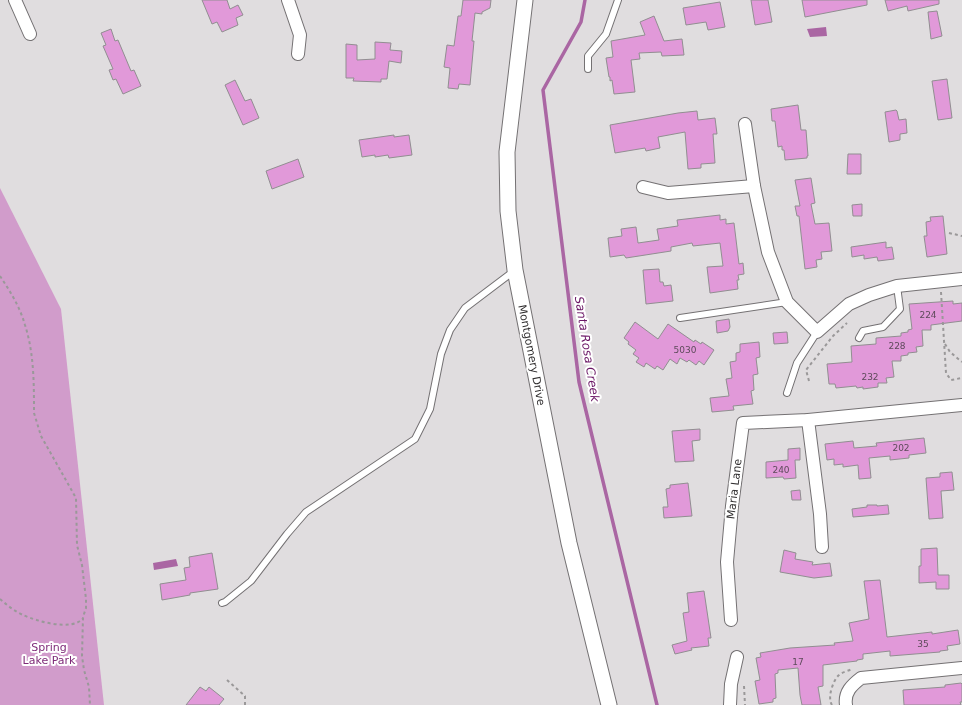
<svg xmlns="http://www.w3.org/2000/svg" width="962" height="705" viewBox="0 0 962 705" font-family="'DejaVu Sans',sans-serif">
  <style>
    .green { fill: #d19ccb }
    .water { fill: #aa66a3 }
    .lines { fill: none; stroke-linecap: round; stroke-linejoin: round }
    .stream { stroke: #aa66a3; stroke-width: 3.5 }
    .building { fill: #e199d9; stroke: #918e91 }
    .service-casing { stroke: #747173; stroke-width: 8 }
    .minor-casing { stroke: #747173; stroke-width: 14 }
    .tertiary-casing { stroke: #747173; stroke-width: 17 }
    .path { stroke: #9a9899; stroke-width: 2; stroke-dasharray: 3 3; stroke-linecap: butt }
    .service { stroke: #fff; stroke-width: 6 }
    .minor { stroke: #fff; stroke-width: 12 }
    .tertiary { stroke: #fff; stroke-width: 15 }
    .labels { text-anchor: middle; stroke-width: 4; stroke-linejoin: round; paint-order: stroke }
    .number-label { font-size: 9px; fill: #5d4a5a }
    .street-label { font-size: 11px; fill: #312f30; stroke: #fff }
    .park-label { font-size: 11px; fill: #7e2b78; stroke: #fff }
    .water-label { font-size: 12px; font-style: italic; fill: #6b1766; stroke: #fff }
  </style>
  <rect width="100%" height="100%" fill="#e0dddf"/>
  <polygon class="green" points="0,188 61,309 104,705 0,705"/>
  <g class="water">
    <polygon points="826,27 827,36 810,37 807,29"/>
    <polygon points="176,559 178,566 154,570 153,563"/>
  </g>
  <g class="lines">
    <polyline class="stream" points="585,0 581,22 543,90 579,382 657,705"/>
  </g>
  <g class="building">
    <polygon points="202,0 227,0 230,9 238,5 243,15 236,18 238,25 222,32 217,22 212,24"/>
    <polygon points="463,0 491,0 490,8 482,12 482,14 475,13 472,41 474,41 470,85 459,84 458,89 448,88 450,68 444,67 447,45 454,46 458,16 461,16"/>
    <polygon points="751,0 768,0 772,22 755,25"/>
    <polygon points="802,0 867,0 867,5 805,17"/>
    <polygon points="885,0 939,0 939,4 908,11 907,6 888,11"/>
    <polygon points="720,2 725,27 708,30 706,22 686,25 683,8"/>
    <polygon points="937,11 942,36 931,39 928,12"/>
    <polygon points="654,16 664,41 682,39 684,55 662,56 661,52 639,53 640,59 631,60 635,92 614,94 612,80 610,81 610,77 609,77 606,58 613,57 611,41 645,35 640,22"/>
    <polygon points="111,29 115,41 118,40 131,71 134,70 141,86 123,94 116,79 113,80 109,70 113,69 103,46 106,45 101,33"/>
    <polygon points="375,42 391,43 390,50 402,51 401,63 389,61 387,79 381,79 381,82 353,81 354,78 346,78 346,44 357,45 357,60 375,59"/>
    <polygon points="947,79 952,118 938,120 932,81"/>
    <polygon points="235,80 245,101 251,99 259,118 243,125 225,85"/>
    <polygon points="798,105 801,130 806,130 808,156 807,156 807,158 785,160 784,150 782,150 782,146 778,147 775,121 772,121 771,109"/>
    <polygon points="896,110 897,111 899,120 906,119 907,133 900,134 900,140 889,142 885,112"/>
    <polygon points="697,111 698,120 715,118 717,134 713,134 715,163 701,164 701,168 688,169 685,132 658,137 660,148 646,151 645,148 615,153 610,125 678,113"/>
    <polygon points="394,135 394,137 409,135 412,155 389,158 388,155 375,157 375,155 362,157 359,140"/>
    <polygon points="848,154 861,154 861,174 847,174"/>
    <polygon points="298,159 304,177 272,189 266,171"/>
    <polygon points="811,178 815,203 811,204 815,224 829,223 832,251 821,252 822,259 816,260 817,267 805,269 799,216 797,216 795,206 800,206 795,180"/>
    <polygon points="862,204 862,216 853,216 852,205"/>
    <polygon points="720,215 720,220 726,219 726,224 734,223 739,264 743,263 744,274 738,275 739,280 737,280 738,289 710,293 707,267 723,266 720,243 693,246 692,243 671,247 671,251 626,258 624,255 610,257 608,238 622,236 621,229 636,227 638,243 659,240 657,229 678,226 677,220"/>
    <polygon points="943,216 947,254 927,257 924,236 927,236 926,222 931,221 930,217"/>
    <polygon points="886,242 886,248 892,247 894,259 878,261 877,257 864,259 864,255 852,257 851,247"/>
    <polygon points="659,269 660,282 663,282 664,286 671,285 673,301 646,304 643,270"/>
    <polygon points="953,301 953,304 962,303 962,321 931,325 931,330 922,330 923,346 916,347 917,352 908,353 908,355 901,356 901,361 892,361 894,377 886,378 887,383 878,383 878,387 863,389 863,387 857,388 856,386 836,388 835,384 829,384 827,364 852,362 851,346 876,344 876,338 901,336 901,333 908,332 908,330 912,329 909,304"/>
    <polygon points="729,319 730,327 728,331 717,333 716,321"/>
    <polygon points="635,322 658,339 668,324 694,342 695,340 701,344 702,342 714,350 704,365 699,361 696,365 689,360 687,362 680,358 677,364 670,359 663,370 657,366 655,369 646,363 644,367 636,362 639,358 633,354 636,350 628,344 629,342 624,338"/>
    <polygon points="787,332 788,343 774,344 773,333"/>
    <polygon points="759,342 760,357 756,358 758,374 753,375 754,390 751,391 753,404 733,406 734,410 712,412 710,398 729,396 726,379 732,378 730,362 736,361 736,353 740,352 740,344"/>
    <polygon points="700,429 700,440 692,441 694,461 675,462 672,431"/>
    <polygon points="924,438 926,453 909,455 909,458 890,460 890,456 869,458 871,478 859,479 858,465 843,467 843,464 834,465 834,459 827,460 825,444 853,441 854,448 877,446 876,443"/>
    <polygon points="800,448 800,460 795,460 796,478 784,479 783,477 766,478 766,462 788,460 788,449"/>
    <polygon points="952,472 954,490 941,491 943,518 929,519 926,478 940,477 940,473"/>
    <polygon points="688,483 692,516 664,518 663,507 668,507 666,489 670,488 670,485"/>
    <polygon points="800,490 801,500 792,500 791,491"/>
    <polygon points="867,505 877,505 877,506 888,505 889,514 853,517 852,509 867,507"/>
    <polygon points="937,548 938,575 949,575 949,589 936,589 936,582 919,583 919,566 921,566 921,549"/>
    <polygon points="784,550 796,553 795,559 813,562 812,565 830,563 832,576 814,578 780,572"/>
    <polygon points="212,553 218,589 190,593 190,595 162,600 160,584 186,580 184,568 190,567 189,557"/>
    <polygon points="880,580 887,637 932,632 932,634 958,630 960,644 947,646 948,650 940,651 940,652 890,656 890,651 863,654 863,659 857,660 857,661 823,665 823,686 818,687 821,705 802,705 800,695 798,668 778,670 778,673 775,674 776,698 773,699 773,702 759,704 755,681 760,680 756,658 761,657 760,653 790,648 835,645 834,643 853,641 849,623 869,619 864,581"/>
    <polygon points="704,591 711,638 708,638 709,646 691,648 692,650 675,654 672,645 687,641 683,613 689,612 687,593"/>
    <polygon points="961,683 962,684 962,702 960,702 961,705 904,705 903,690 945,687 945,685"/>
    <polygon points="200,687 206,691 209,687 224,699 219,705 186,705"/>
  </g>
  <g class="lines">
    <defs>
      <g id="service">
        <polyline points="588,69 588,56 606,34 618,0"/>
        <polyline points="680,318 787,302"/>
        <polyline points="859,338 863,331 883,327 900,309 897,286"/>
        <polyline points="787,393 797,363 817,332"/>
        <polyline points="222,603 225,602 251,581 287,534 306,512 415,439 430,409 441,354 450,330 465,308 514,271"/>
      </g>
      <g id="minor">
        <polyline points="15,0 30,34"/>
        <polyline points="288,0 300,35 298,54"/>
        <polyline points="745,124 754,186 768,252 787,302 817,332 849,304 869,295 897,286 962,279"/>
        <polyline points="643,187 668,193 754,186"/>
        <polyline points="808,420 820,514 822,547"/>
        <polyline points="731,620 727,562 732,506 743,423 808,420 962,405"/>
        <polyline points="730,705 731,684 737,657"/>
        <path d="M846,705c-2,-13 6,-20 15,-27l101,-10"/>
      </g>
      <polyline id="tertiary" points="525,0 507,152 508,211 515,270 569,543 609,705"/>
    </defs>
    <use href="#service" class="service-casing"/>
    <use href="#minor" class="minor-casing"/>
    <use href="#tertiary" class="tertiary-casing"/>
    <g class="path">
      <polyline points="949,233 962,236"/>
      <path d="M0,276c10,15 20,31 25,49 9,28 9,58 9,88l7,23 35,62 1,47 5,20 4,34v9l-3,9 -1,39 2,14 5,17 1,18"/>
      <polyline points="941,292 946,373 951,380 962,378"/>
      <polyline points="945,344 950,352 962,362"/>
      <polyline points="809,381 806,370 833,336 847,323"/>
      <path d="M0,599c7,6 14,12 23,16 13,6 50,17 60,3"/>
      <polyline points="227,680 245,696 245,705"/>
      <polyline points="744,686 745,705"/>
      <path d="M832,705c-5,-7 1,-25 7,-30 3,-3 9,-4 13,-6"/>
    </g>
    <use href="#service" class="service"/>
    <use href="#minor" class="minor"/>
    <use href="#tertiary" class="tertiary"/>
  </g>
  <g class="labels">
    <g class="number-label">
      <text x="928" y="318">224</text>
      <text x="897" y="349">228</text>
      <text x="685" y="353">5030</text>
      <text x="870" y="380">232</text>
      <text x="901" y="451">202</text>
      <text x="781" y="473">240</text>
      <text x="923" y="647">35</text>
      <text x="798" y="665">17</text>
    </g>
    <g class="street-label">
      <text transform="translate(532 355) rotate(79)" y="4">Montgomery Drive</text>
      <text transform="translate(734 489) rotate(-83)" y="4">Maria Lane</text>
    </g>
    <g class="park-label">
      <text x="49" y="651">Spring<tspan x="49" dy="13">Lake Park</tspan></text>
    </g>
    <g class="water-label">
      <text transform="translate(587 349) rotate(81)" y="4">Santa Rosa Creek</text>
    </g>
  </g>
</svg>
